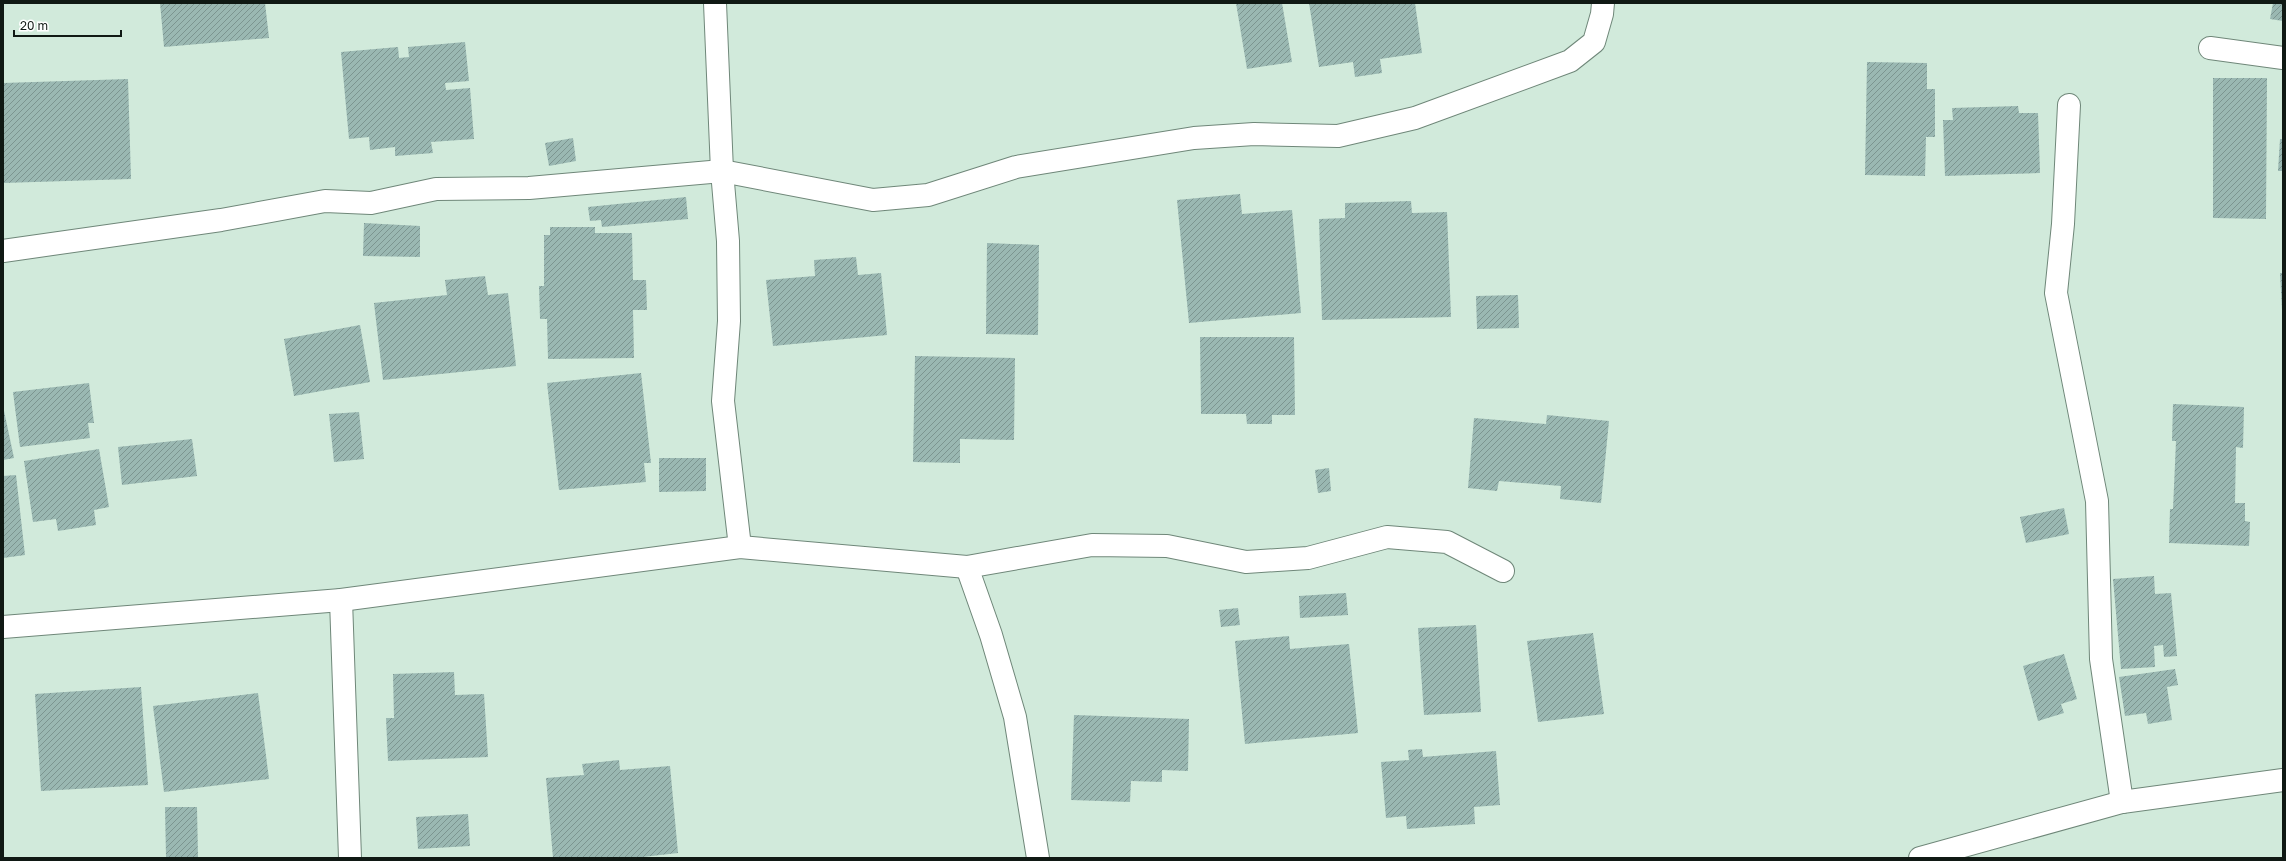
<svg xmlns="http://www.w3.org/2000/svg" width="2286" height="861" viewBox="0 0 2286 861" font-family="'Golos Text',sans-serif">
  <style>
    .building { fill: url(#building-hatch) }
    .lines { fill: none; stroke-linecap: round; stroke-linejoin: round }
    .minor-casing { stroke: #6f8779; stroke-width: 24 }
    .minor { stroke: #fff; stroke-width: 22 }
  </style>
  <defs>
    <pattern id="building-hatch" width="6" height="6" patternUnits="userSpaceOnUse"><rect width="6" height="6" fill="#9ab8b2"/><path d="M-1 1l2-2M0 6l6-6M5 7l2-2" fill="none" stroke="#7c9590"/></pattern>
  </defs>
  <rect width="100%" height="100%" fill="#d1eadb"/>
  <g class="building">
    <polygon points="160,3 265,3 269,38 164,47"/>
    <polygon points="1236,3 1282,3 1292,62 1247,69"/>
    <polygon points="1309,3 1415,3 1422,53 1380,59 1382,73 1355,77 1353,62 1319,67"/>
    <polygon points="2273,3 2283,3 2283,21 2270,19"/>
    <polygon points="465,42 469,81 445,83 446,90 470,88 474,139 431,142 433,153 395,156 395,147 370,150 369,137 349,139 341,52 398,47 399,58 409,57 408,47"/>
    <polygon points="1867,62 1927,63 1927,89 1935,89 1935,137 1926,137 1925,176 1865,175"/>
    <polygon points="2213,78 2267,78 2266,219 2213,218"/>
    <polygon points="128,79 131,179 3,183 3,83"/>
    <polygon points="2018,106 2019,113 2038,113 2040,173 1945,176 1943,120 1953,120 1952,108"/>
    <polygon points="573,138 576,161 549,166 545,143"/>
    <polygon points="2280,139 2283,139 2283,171 2278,171"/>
    <polygon points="1240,194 1242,214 1292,210 1301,313 1189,323 1177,200"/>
    <polygon points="686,197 688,219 602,227 601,220 590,221 588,207"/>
    <polygon points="1411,201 1412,213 1447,212 1451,317 1322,320 1319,219 1345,218 1345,203"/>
    <polygon points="364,223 420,226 420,257 363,256"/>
    <polygon points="550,227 595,227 595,233 632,233 633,280 646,280 647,310 633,310 634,358 548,359 547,319 540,319 539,286 544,286 544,235 550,235"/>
    <polygon points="987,243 1039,245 1038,335 986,334"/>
    <polygon points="856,257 858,275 881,273 887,335 773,346 766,280 815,276 814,260"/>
    <polygon points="2280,273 2283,273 2283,310 2282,310"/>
    <polygon points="485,276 488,295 508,293 516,366 383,380 374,303 447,295 445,280"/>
    <polygon points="1518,295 1519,328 1477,329 1476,296"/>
    <polygon points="360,325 370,382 294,396 284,339"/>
    <polygon points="1200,337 1294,337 1295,415 1272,415 1272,424 1247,424 1246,414 1201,414"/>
    <polygon points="915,356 1015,358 1014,440 960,439 960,463 913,462"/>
    <polygon points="641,373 651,463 644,463 646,482 559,490 547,383"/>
    <polygon points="89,383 94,423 88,423 90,438 20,447 13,392"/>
    <polygon points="2173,404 2244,407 2243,448 2236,447 2235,503 2245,503 2245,521 2250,522 2249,546 2169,543 2170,509 2173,509 2176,441 2172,441"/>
    <polygon points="3,406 14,458 3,460"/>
    <polygon points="359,412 364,459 334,462 329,414"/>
    <polygon points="1547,415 1609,421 1601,503 1560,499 1561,486 1499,481 1497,491 1468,488 1474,418 1546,424"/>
    <polygon points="192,439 197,476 122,485 118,447"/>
    <polygon points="99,449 109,507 94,510 96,525 58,531 56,519 33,522 24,461"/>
    <polygon points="659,458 706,458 706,491 659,492"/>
    <polygon points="1329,468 1331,491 1318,493 1315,470"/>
    <polygon points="16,475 25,555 3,558 3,476"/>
    <polygon points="2064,508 2069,534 2026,543 2020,517"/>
    <polygon points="2154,576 2155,594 2171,593 2177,656 2164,657 2163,645 2154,646 2155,667 2121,669 2113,579"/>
    <polygon points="1346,593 1348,615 1300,618 1299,596"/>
    <polygon points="1238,608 1240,625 1221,627 1219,610"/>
    <polygon points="1476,625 1481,712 1424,715 1418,628"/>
    <polygon points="1593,633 1604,714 1538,722 1527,641"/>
    <polygon points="1289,636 1290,649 1349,644 1358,733 1245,744 1235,641"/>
    <polygon points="2064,654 2077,699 2061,704 2064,713 2038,721 2023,666"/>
    <polygon points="2175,669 2178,685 2167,687 2172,720 2148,724 2146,713 2125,716 2119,677"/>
    <polygon points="454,672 455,695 484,694 488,757 388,761 386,718 394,718 393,674"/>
    <polygon points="141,687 148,785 41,791 35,694"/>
    <polygon points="258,693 269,779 164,792 153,706"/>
    <polygon points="1074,715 1189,719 1188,771 1162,770 1162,782 1131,781 1130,802 1071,800"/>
    <polygon points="1422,749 1423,757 1496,751 1500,805 1474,807 1475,824 1407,829 1406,816 1386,818 1381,762 1409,760 1408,750"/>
    <polygon points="619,760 620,770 670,766 678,853 634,858 553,858 546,778 584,775 582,764"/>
    <polygon points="165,807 197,807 198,857 166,857"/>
    <polygon points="468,814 470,846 418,849 416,817"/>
  </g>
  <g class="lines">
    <defs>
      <g id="minor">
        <polyline points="715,3 722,171 728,241 729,321 723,401 740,547"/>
        <polyline points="2210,48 2283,58"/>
        <polyline points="2069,105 2063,224 2056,293 2097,501 2101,659 2122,802"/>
        <polyline points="3,251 221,220 325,201 371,203 436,189 529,188 722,171 873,200 928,195 1016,167 1194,138 1254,134 1338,136 1415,118 1570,61 1594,42 1602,14 1603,3"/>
        <polyline points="967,567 991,635 1015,717 1038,858"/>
        <polyline points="341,600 350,858"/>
        <polyline points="3,627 341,600 740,547 967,567 1092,545 1167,546 1246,562 1308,558 1387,537 1447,542 1503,571"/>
        <polyline points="1920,858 2122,802 2283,780"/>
      </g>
    </defs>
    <use href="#minor" class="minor-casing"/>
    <use href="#minor" class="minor"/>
  </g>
  <rect width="2286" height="861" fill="none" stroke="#101914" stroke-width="8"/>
  <path d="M14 30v6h107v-6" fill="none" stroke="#101914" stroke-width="2"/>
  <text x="20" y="30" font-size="12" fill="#101914" stroke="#ffffff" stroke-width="3" paint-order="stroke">20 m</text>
</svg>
